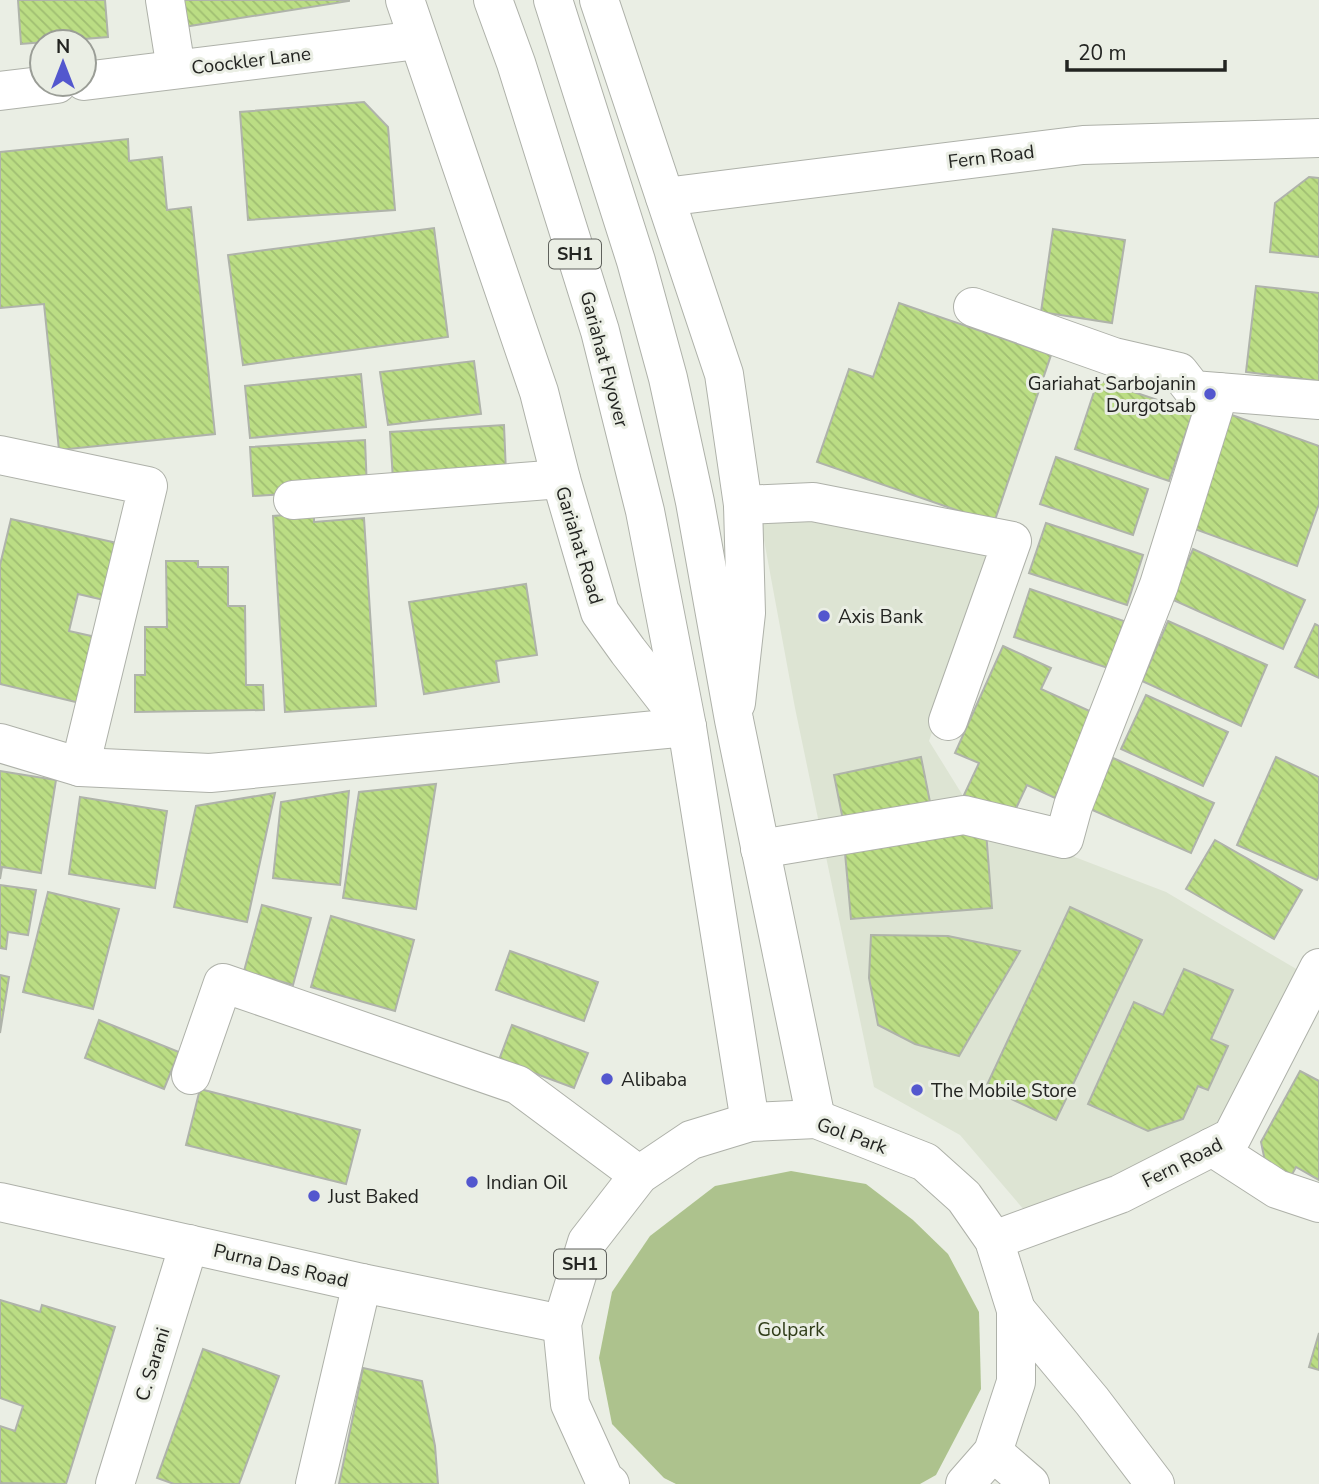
<svg xmlns="http://www.w3.org/2000/svg" width="1319" height="1484" viewBox="0 0 1319 1484" font-family="'Nunito Sans',sans-serif">
  <style>
    .built { fill: #dde4d3 }
    .park { fill: #adc28d }
    .building { fill: url(#building-back-hatch); stroke: #afb3aa; stroke-width: 2 }
    .lines { fill: none; stroke-linecap: round; stroke-linejoin: round }
    .minor-casing { stroke: #aeb1a9; stroke-width: 40 }
    .major-casing { stroke: #aeb1a9; stroke-width: 40 }
    .minor { stroke: #fff; stroke-width: 38 }
    .major { stroke: #fff; stroke-width: 38 }
    .poi-dot { fill: #5357ce; stroke: #eaeee4; stroke-width: 2.5 }
    .labels { text-anchor: middle; stroke-width: 6; stroke-linejoin: round; paint-order: stroke }
    .shield { fill: #eaeee4; stroke: #5f615c; stroke-width: 2 }
    .shield-label { font-size: 18px; font-weight: bold; fill: #232421 }
    .street-label { font-size: 19px; fill: #232421; stroke: #eaeee4 }
    .poi-label { font-size: 19px; fill: #232421; stroke: #eaeee4; text-anchor: start }
    .park-label { font-size: 19px; fill: #303d19; stroke: #eaeee4 }
  </style>
  <defs>
    <pattern id="building-back-hatch" width="6" height="6" patternUnits="userSpaceOnUse" patternTransform="scale(1.75)"><rect width="6" height="6" fill="#bbdd84"/><path d="M-1 5l2 2M0 0l6 6M5-1l2 2" fill="none" stroke="#a0be72"/></pattern>
  </defs>
  <rect width="100%" height="100%" fill="#eaeee4"/>
  <polygon class="built" points="759,513 830,513 994,552 929,741 978,820 1166,892 1298,970 1228,1119 1119,1176 1025,1211 960,1135 874,1087 795,708"/>
  <polygon class="park" points="791,1171 866,1184 913,1220 948,1254 979,1312 981,1389 936,1475 920,1484 676,1484 664,1478 612,1424 599,1358 612,1292 650,1236 715,1186"/>
  <g class="building">
    <polygon points="18,0 105,0 108,37 21,44"/>
    <polygon points="173,0 349,0 349,1 177,28"/>
    <polygon points="364,102 388,127 395,210 248,220 240,112"/>
    <polygon points="128,139 129,161 162,157 167,210 191,207 215,434 59,450 44,304 0,308 0,152"/>
    <polygon points="1309,177 1319,178 1319,257 1270,252 1275,203"/>
    <polygon points="434,228 448,337 243,365 228,255"/>
    <polygon points="1053,229 1125,240 1112,323 1041,312"/>
    <polygon points="1256,286 1319,293 1319,381 1246,372"/>
    <polygon points="899,303 1051,355 994,523 817,462 849,369 873,377"/>
    <polygon points="474,361 481,414 388,425 380,372"/>
    <polygon points="361,374 366,427 250,438 245,386"/>
    <polygon points="1098,380 1193,412 1169,481 1075,449"/>
    <polygon points="1229,414 1319,446 1319,504 1297,566 1189,527"/>
    <polygon points="504,425 506,473 393,480 390,432"/>
    <polygon points="365,440 367,489 253,496 250,447"/>
    <polygon points="1056,457 1148,489 1133,535 1040,504"/>
    <polygon points="314,513 314,522 364,518 376,706 285,712 273,516"/>
    <polygon points="11,519 117,543 104,600 78,594 69,631 96,637 80,703 0,684 0,565"/>
    <polygon points="1046,523 1143,555 1127,605 1029,573"/>
    <polygon points="1193,549 1305,600 1283,649 1171,599"/>
    <polygon points="166,561 198,561 198,567 228,567 228,606 245,606 246,685 263,685 264,710 135,712 135,675 145,675 145,627 167,627"/>
    <polygon points="526,584 537,655 496,661 499,682 424,694 409,602"/>
    <polygon points="1030,589 1124,621 1108,668 1014,637"/>
    <polygon points="1168,621 1267,665 1241,726 1142,681"/>
    <polygon points="1315,624 1319,626 1319,678 1295,667"/>
    <polygon points="1003,646 1051,668 1041,689 1094,713 1055,798 1027,785 1012,817 964,795 979,763 955,753"/>
    <polygon points="1146,695 1228,732 1203,786 1121,749"/>
    <polygon points="921,757 930,802 843,820 834,775"/>
    <polygon points="1276,757 1319,777 1319,876 1317,880 1237,845"/>
    <polygon points="1113,758 1214,803 1191,853 1090,809"/>
    <polygon points="0,771 56,780 41,873 2,867 0,879"/>
    <polygon points="436,784 416,909 343,898 359,792"/>
    <polygon points="349,791 340,885 273,878 281,802"/>
    <polygon points="275,793 247,922 174,907 196,806"/>
    <polygon points="80,797 167,811 155,888 69,874"/>
    <polygon points="986,831 992,908 851,919 844,842"/>
    <polygon points="1215,840 1302,890 1274,939 1186,889"/>
    <polygon points="0,885 36,890 28,935 8,932 6,949 0,948"/>
    <polygon points="48,892 119,909 93,1009 23,992"/>
    <polygon points="262,905 311,918 293,985 244,971"/>
    <polygon points="1070,907 1142,940 1056,1120 986,1087"/>
    <polygon points="331,916 414,940 395,1011 311,987"/>
    <polygon points="871,935 948,936 1020,951 959,1056 915,1044 878,1025 869,978"/>
    <polygon points="510,951 598,982 584,1021 496,990"/>
    <polygon points="1184,969 1233,990 1211,1039 1228,1046 1208,1090 1198,1086 1183,1119 1148,1131 1088,1104 1134,1002 1163,1015"/>
    <polygon points="0,975 9,977 0,1033"/>
    <polygon points="99,1020 179,1052 164,1089 85,1058"/>
    <polygon points="512,1025 588,1053 574,1088 499,1060"/>
    <polygon points="1300,1071 1319,1081 1319,1180 1296,1167 1288,1182 1267,1171 1261,1142"/>
    <polygon points="200,1089 360,1130 346,1184 186,1145"/>
    <polygon points="0,1300 40,1312 42,1305 115,1327 66,1484 0,1483 0,1426 15,1431 23,1406 0,1398"/>
    <polygon points="1319,1333 1319,1370 1309,1367"/>
    <polygon points="203,1349 279,1376 239,1484 174,1484 157,1478"/>
    <polygon points="363,1368 422,1381 435,1446 438,1484 339,1484"/>
  </g>
  <g class="lines">
    <defs>
      <g id="minor">
        <polyline points="165,0 176,69"/>
        <polyline points="405,0 539,392 561,479 600,612 628,651 687,727"/>
        <polyline points="599,0 724,374 743,505 746,613 736,703"/>
        <polyline points="84,81 418,40"/>
        <polyline points="0,91 57,84"/>
        <polyline points="665,197 1083,145 1319,138"/>
        <polyline points="973,307 1114,357 1179,372 1193,390 1319,400"/>
        <polyline points="0,455 148,486 80,767"/>
        <polyline points="293,500 561,479"/>
        <polyline points="743,505 813,502 1012,541 948,721"/>
        <polyline points="0,743 80,767 210,773 687,727"/>
        <polyline points="760,849 964,815 1064,839 1073,806 1159,585 1219,392"/>
        <polyline points="191,1075 223,983 518,1085 639,1175"/>
        <polyline points="1212,1147 1277,1189 1319,1203"/>
        <polyline points="0,1202 362,1283 562,1324"/>
        <polyline points="994,1240 1120,1194 1232,1137 1319,968"/>
        <polyline points="115,1484 189,1244"/>
        <polyline points="315,1484 362,1283"/>
      </g>
      <g id="major">
        <polyline points="493,0 516,63 600,331 645,511 687,727 750,1122"/>
        <polyline points="553,0 636,261 668,378 695,502 734,720 816,1119"/>
        <polyline points="1016,1310 1092,1401 1155,1484"/>
        <polyline points="993,1452 1030,1484"/>
        <polyline points="610,1484 604,1479 570,1404 562,1324 587,1242 639,1175 691,1140 750,1122 816,1119 925,1162 964,1197 994,1240 1016,1310 1016,1382 993,1452 965,1484"/>
      </g>
    </defs>
    <use href="#minor" class="minor-casing"/>
    <use href="#major" class="major-casing"/>
    <use href="#minor" class="minor"/>
    <use href="#major" class="major"/>
  </g>
  <g class="poi-dot">
    <circle cx="1210" cy="394" r="7"/>
    <circle cx="824" cy="616" r="7"/>
    <circle cx="607" cy="1079" r="7"/>
    <circle cx="917" cy="1090" r="7"/>
    <circle cx="472" cy="1182" r="7"/>
    <circle cx="314" cy="1196" r="7"/>
  </g>
  <g class="labels">
    <g class="shield">
      <rect x="549" y="239.5" width="52" height="29" rx="5"/>
      <rect x="554" y="1249.5" width="52" height="29" rx="5"/>
    </g>
    <g class="shield-label">
      <text x="575" y="260">SH1</text>
      <text x="580" y="1270">SH1</text>
    </g>
    <g class="street-label">
      <text transform="translate(251 60) rotate(-7)" y="7">Coockler Lane</text>
      <text transform="translate(991 156) rotate(-7)" y="7">Fern Road</text>
      <text transform="translate(605 359) rotate(75)" y="7">Gariahat Flyover</text>
      <text transform="translate(580 545) rotate(73)" y="7">Gariahat Road</text>
      <text transform="translate(852 1135) rotate(20)" y="7">Gol Park</text>
      <text transform="translate(1182 1162) rotate(-27)" y="7">Fern Road</text>
      <text transform="translate(281 1265) rotate(13)" y="7">Purna Das Road</text>
      <text transform="translate(152 1364) rotate(-73)" y="7">C. Sarani</text>
    </g>
    <g class="poi-label">
      <text x="1196" y="390" text-anchor="end">Gariahat Sarbojanin<tspan x="1196" dy="22">Durgotsab</tspan></text>
      <text x="838" y="623">Axis Bank</text>
      <text x="621" y="1086">Alibaba</text>
      <text x="931" y="1097">The Mobile Store</text>
      <text x="486" y="1189">Indian Oil</text>
      <text x="328" y="1203">Just Baked</text>
    </g>
    <g class="park-label">
      <text x="791" y="1336">Golpark</text>
    </g>
  </g>
  <g transform="translate(63 63)"><circle r="33" fill="#eaeee4" stroke="#9a9d96" stroke-width="2"/>
  <path d="M0-5L12 26L0 18L-12 26Z" fill="#5357ce"/>
  <text y="-10" font-size="19" font-weight="bold" text-anchor="middle" fill="#232421">N</text>
  </g>
  <path d="M1067 60v10h158v-10" fill="none" stroke="#232421" stroke-width="3.5"/>
  <text x="1078" y="60" font-size="21" fill="#232421" stroke="#eaeee4" stroke-width="5" paint-order="stroke">20 m</text>
</svg>
